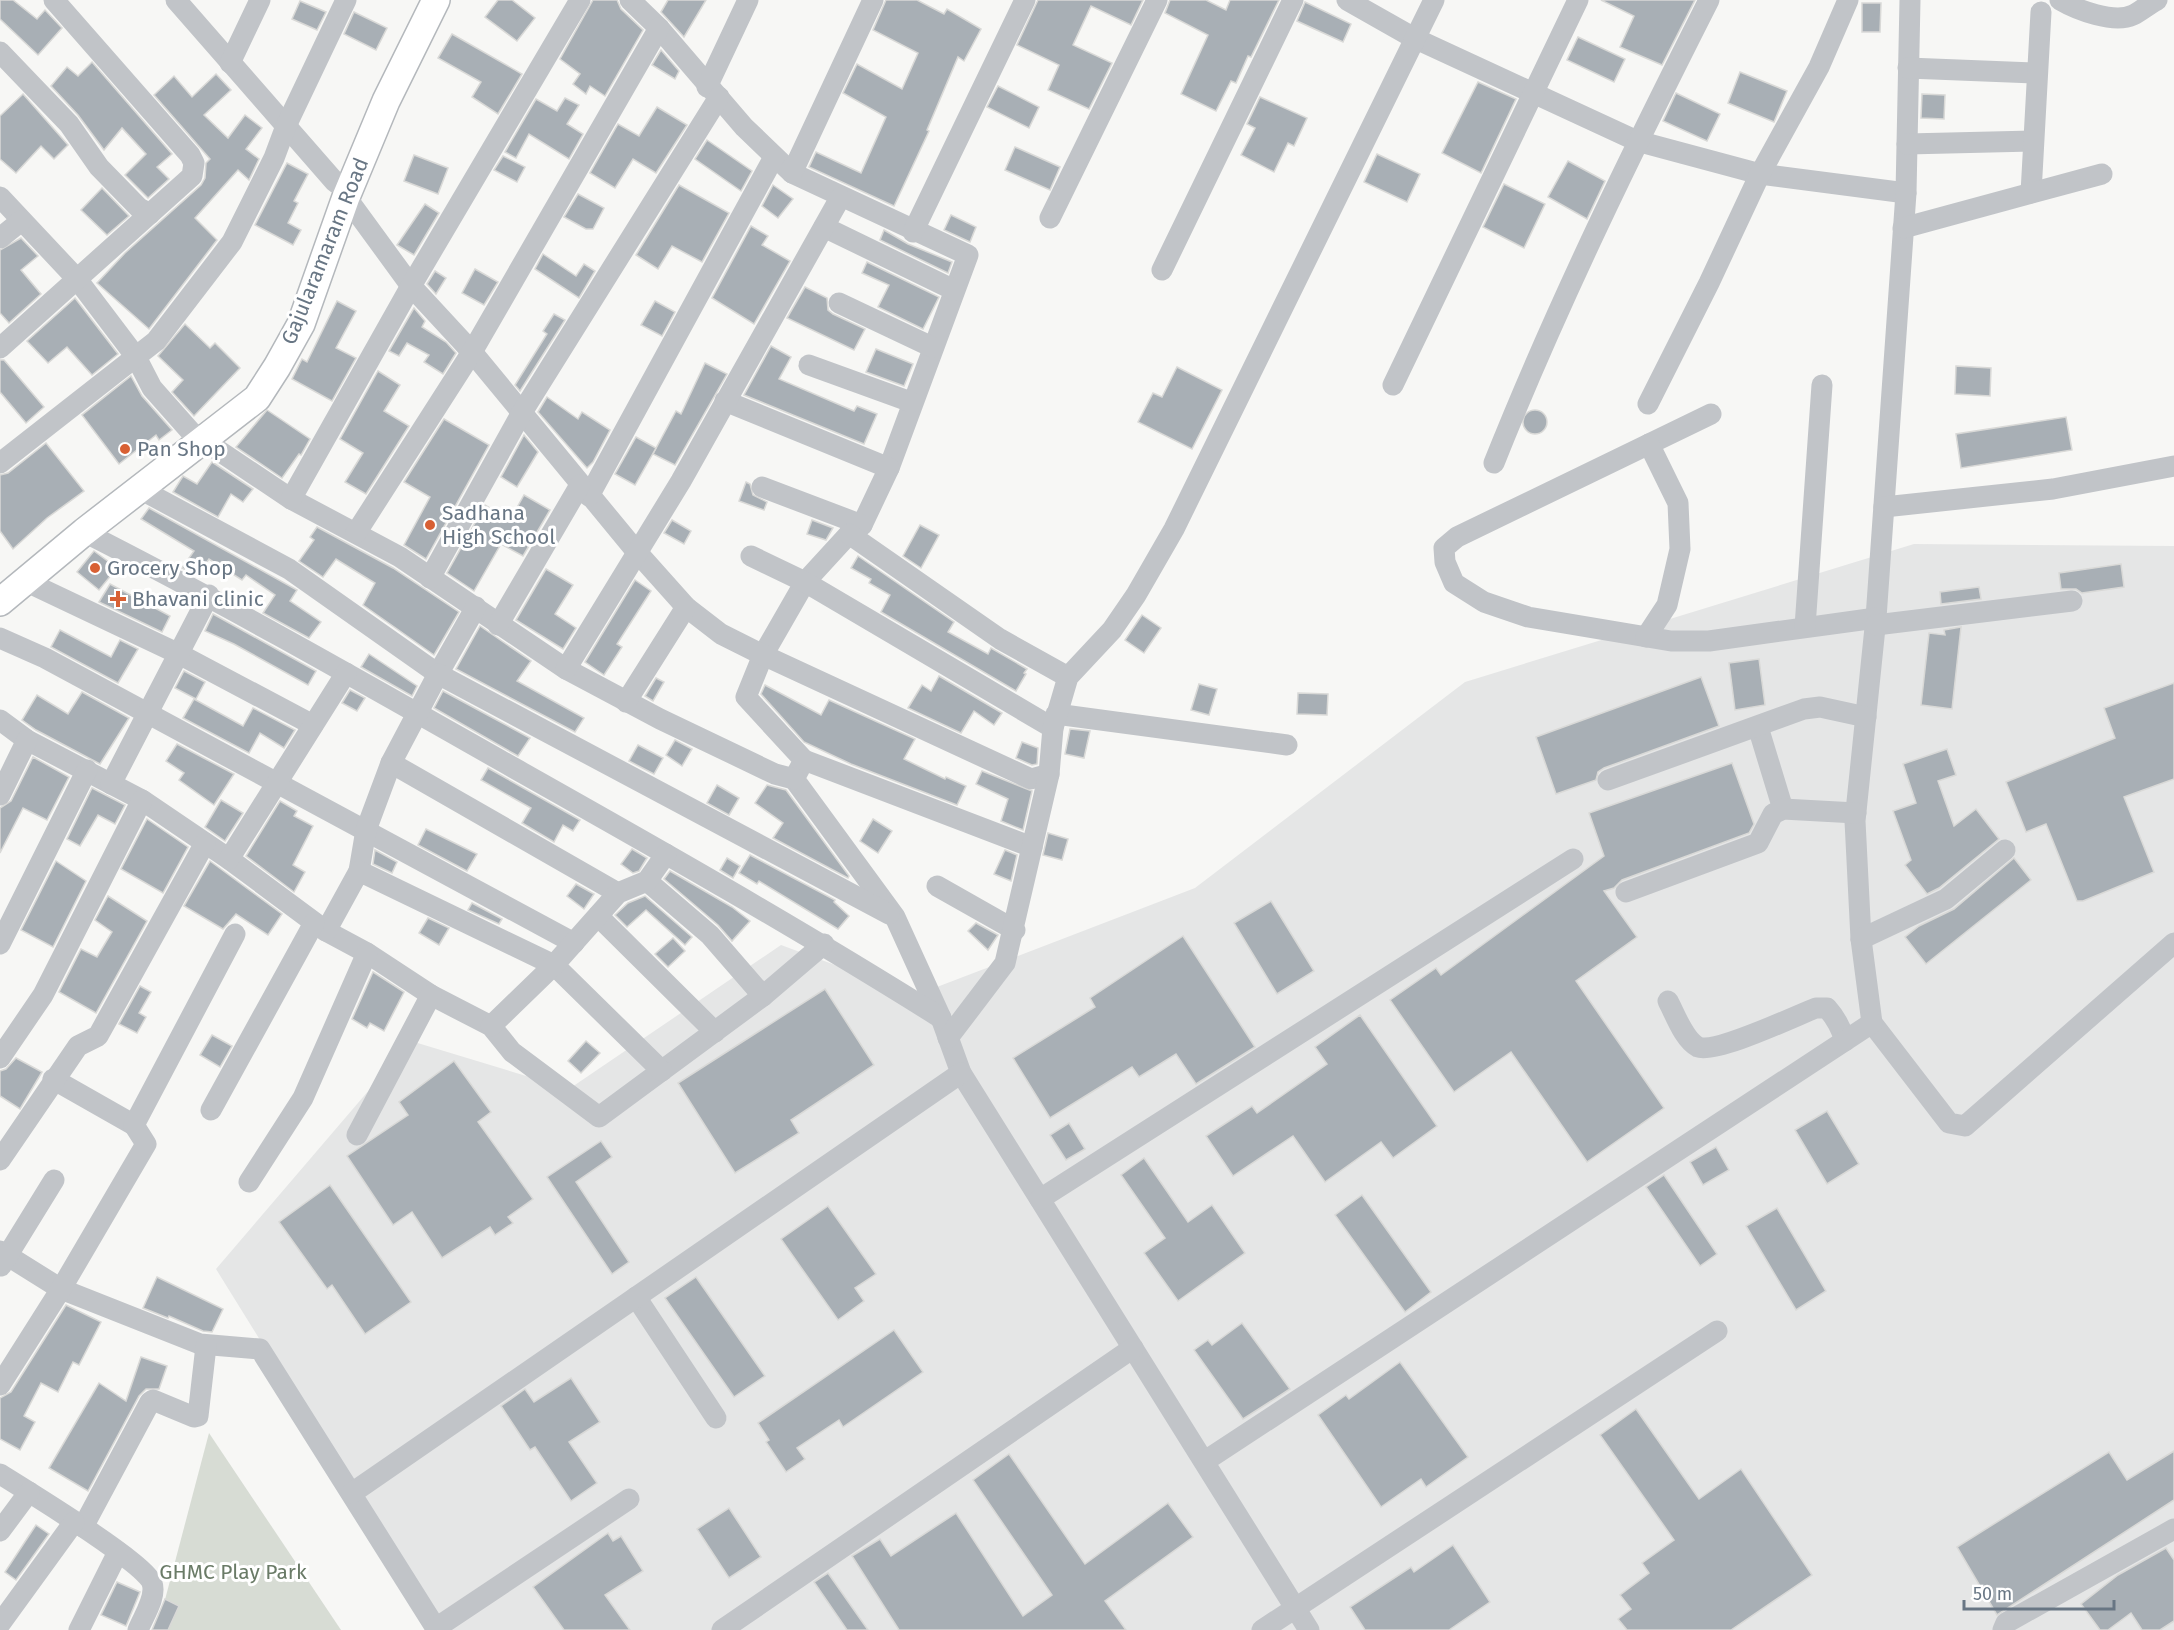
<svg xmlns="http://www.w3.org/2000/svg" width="2174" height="1630" viewBox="0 0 2174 1630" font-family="'Fira Sans',sans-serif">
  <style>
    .built { fill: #e5e6e6 }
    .green { fill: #d7dcd4 }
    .building { fill: #a8afb5; stroke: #d9d9d7; stroke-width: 1.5 }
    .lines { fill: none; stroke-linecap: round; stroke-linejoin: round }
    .major-casing { stroke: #b4b8bc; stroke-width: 30 }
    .minor { stroke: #c1c4c8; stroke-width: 21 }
    .major { stroke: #fff; stroke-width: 27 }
    .poi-dot { fill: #d86034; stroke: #fff; stroke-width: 2 }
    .labels { text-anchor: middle; stroke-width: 6; stroke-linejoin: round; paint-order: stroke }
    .street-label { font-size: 21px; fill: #687684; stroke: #fff }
    .poi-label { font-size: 21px; fill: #687684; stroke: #fff; text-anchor: start }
    .park-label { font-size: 21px; fill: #6a7b67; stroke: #fff }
  </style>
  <rect width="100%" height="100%" fill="#f7f7f5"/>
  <polygon class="built" points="1914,544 2174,546 2174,1630 440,1630 216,1269 411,1041 569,1089 781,945 916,995 1195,888 1465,682"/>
  <polygon class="green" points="209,1433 341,1630 157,1630"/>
  <g class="building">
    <polygon points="0,0 13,0 37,19 45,10 62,28 38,55 0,19"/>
    <polygon points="498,0 512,0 535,18 517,41 485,17"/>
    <polygon points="593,0 617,0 621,9 643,30 605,96 590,86 586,94 573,84 580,74 560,59"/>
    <polygon points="668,0 706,0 684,37 661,12"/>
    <polygon points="886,0 917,0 944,14 947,9 981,29 964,61 958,57 927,130 929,131 894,206 809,167 816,152 861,173 886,117 843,93 857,64 902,89 918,53 873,30"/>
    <polygon points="1038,0 1143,0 1131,25 1091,6 1073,45 1112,63 1089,109 1048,90 1059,65 1017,45"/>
    <polygon points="1170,0 1206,0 1226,10 1230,0 1279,0 1251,57 1248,56 1236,83 1231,81 1216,111 1181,94 1208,35 1165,13"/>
    <polygon points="1601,0 1695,0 1662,65 1620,47 1634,16"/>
    <polygon points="300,1 326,12 317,30 292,19"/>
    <polygon points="1305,2 1351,24 1343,42 1297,21"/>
    <polygon points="1862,3 1881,3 1880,32 1862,32"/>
    <polygon points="354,12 387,28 376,50 344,34"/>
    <polygon points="452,34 522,74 498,114 472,97 481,82 438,58"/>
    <polygon points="1578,37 1625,59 1614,82 1567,60"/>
    <polygon points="661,50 679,71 675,79 652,65"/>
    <polygon points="92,62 172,154 157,167 169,179 148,198 125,175 146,154 122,128 104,150 78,115 51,86 67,67 78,76"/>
    <polygon points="1740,72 1787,91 1774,122 1728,103"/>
    <polygon points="216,74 231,90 204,115 228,138 245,115 262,128 246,149 259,159 249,180 238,170 195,218 217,240 149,329 97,283 125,253 201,185 205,178 206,163 210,159 154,95 174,76 192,97"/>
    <polygon points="1478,82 1516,99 1481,173 1442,153"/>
    <polygon points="998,86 1039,107 1029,128 987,107"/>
    <polygon points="1676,93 1720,114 1707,141 1663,121"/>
    <polygon points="23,94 68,145 54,159 41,146 16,173 0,159 0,116"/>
    <polygon points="1922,94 1945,95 1944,119 1921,118"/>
    <polygon points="1260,97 1307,118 1294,146 1288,143 1274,172 1241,155 1255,128 1247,124"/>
    <polygon points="565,98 579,105 567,124 583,134 569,159 529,134 516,158 505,152 536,99 557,111"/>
    <polygon points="657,107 687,125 656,173 633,159 615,188 590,173 618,124 639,136"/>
    <polygon points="707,140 752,171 741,191 695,159"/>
    <polygon points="1015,147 1060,167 1050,190 1005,170"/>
    <polygon points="1377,154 1420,174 1407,202 1364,182"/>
    <polygon points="414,155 448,168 438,194 404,181"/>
    <polygon points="503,156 525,167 517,182 494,170"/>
    <polygon points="1568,161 1605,181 1587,219 1548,197"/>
    <polygon points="287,163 308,174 294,201 298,203 288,223 301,230 293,245 255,225"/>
    <polygon points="1504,184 1545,204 1524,248 1483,227"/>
    <polygon points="679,185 729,213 702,262 672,246 658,269 636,255"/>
    <polygon points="773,185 793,199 778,218 762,206"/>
    <polygon points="102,188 129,216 107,235 81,210"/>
    <polygon points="578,194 604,208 593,229 586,229 564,217"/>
    <polygon points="425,204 439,213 414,255 397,245"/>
    <polygon points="951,215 976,227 970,242 944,230"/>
    <polygon points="751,226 768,236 762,245 790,261 754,324 712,298"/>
    <polygon points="884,230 908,244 952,262 948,273 880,240"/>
    <polygon points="21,238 38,256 21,270 41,294 9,323 0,313 0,250"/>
    <polygon points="543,254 576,276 584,264 595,271 579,298 535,269"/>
    <polygon points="867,262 939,297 923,329 878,307 889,285 862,273"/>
    <polygon points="475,269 498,282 484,305 462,293"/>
    <polygon points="435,271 446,278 436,294 427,284"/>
    <polygon points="805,287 827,298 828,310 833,314 865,329 854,350 787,318"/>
    <polygon points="75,298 118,354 92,375 67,347 48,363 27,341"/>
    <polygon points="337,301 356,311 336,348 356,358 332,401 292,379 302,359 307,362"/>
    <polygon points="655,301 675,312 662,336 641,325"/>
    <polygon points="414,308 425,321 422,327 446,342 456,353 443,374 424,362 429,355 407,343 399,356 389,351"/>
    <polygon points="554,314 565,320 520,391 515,385 547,334 543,331"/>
    <polygon points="185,324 210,348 215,343 240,368 194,416 172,392 183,380 158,356"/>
    <polygon points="771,346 791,357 779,379 854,411 857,406 877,414 864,444 744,395"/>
    <polygon points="876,349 913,364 904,386 866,372"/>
    <polygon points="0,360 4,360 44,407 26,423 0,392"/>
    <polygon points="705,363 727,374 675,465 653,454 676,411 681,414"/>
    <polygon points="1956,366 1991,368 1990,396 1955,394"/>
    <polygon points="1177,367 1222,390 1192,449 1138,422 1153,393 1162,397"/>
    <polygon points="378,371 400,385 384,411 409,426 366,494 345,482 363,453 340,439"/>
    <polygon points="131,376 142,396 172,430 159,440 156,435 119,464 82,415"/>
    <polygon points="547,397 578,419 582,412 610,430 593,462 587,468 538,412"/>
    <polygon points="267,410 310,439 301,455 299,454 282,478 236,447"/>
    <circle cx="1535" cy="422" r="12"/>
    <polygon points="2066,417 2072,450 1961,468 1956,434"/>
    <polygon points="444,419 489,445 426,559 404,545 430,497 404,482"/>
    <polygon points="524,435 538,452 517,487 501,477"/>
    <polygon points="636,437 656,448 635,485 615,474"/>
    <polygon points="46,443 84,491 47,518 13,549 0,531 0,475 8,473"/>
    <polygon points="212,462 253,489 243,502 231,494 218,517 173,492 183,476 197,484"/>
    <polygon points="746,482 750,484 753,495 767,502 764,510 739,501"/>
    <polygon points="524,495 550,510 523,556 501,544 474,591 447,573 485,505 510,520"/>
    <polygon points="149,508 297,590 290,601 321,622 309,638 263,613 275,595 246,575 242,580 209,559 197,576 182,568 194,551 141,519"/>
    <polygon points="672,520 691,531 684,544 664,533"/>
    <polygon points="812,520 833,528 826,540 807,534"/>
    <polygon points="920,525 939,535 921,568 903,556"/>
    <polygon points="317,527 393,568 459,612 434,655 363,605 375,583 336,559 323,577 299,561 314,540 310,537"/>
    <polygon points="94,551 117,568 99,590 77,572"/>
    <polygon points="858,556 954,622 948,632 988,654 991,648 1027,669 1024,673 1026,674 1016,691 881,612 890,595 869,583 871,579 851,568"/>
    <polygon points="2121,564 2124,587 2082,593 2076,589 2061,589 2059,573"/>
    <polygon points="546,569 573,585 555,614 576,628 563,649 516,620"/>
    <polygon points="635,580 651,591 617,644 622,647 604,675 585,662"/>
    <polygon points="110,584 170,616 162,632 99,602"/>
    <polygon points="1979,587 1981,599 1941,604 1940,592"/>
    <polygon points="213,614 316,671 308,685 234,644 205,631"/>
    <polygon points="1142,615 1161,628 1144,653 1125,640"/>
    <polygon points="480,626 531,661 517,681 584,718 575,732 456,669"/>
    <polygon points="1961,627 1952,709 1921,705 1929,633 1945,635 1944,630"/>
    <polygon points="60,630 111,657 120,640 138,649 118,683 51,647"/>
    <polygon points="369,654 417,686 412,696 361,667"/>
    <polygon points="1759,659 1765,705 1735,710 1729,663"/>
    <polygon points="184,671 205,682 196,699 175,688"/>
    <polygon points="939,676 1002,713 994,725 974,711 961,733 908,708 922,685 931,691"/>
    <polygon points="1701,677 1719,726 1604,768 1598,772 1596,780 1556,794 1536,737"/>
    <polygon points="656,678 664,682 653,701 645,696"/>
    <polygon points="2174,683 2174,779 2124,797 2154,872 2083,901 2077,901 2046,824 2026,832 2006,782 2115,738 2104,708"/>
    <polygon points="1199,684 1217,689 1209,715 1191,710"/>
    <polygon points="765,685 821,715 829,700 915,739 904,759 945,779 946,777 966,786 957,805 851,764 804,742 761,694"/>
    <polygon points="350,690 365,698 357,711 342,703"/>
    <polygon points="443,691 530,738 518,756 434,708"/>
    <polygon points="82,692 129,718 100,764 36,730 22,720 37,695 68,714"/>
    <polygon points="1298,693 1328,694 1327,715 1297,714"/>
    <polygon points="194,699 243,726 253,708 295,730 284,748 260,733 249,753 183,718"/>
    <polygon points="1070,729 1090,731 1084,758 1065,754"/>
    <polygon points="675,740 692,749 682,766 666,755"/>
    <polygon points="1022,742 1038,748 1037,764 1032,765 1016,758"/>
    <polygon points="177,744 234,774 214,805 179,780 184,773 166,761"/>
    <polygon points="638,745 663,758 654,774 629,761"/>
    <polygon points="1947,749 1956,775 1938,781 1954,826 1976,809 1999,839 1939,888 1927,894 1905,865 1911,860 1893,811 1916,803 1903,764"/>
    <polygon points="33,757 69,777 47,820 23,808 0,853 0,808 11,801"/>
    <polygon points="1732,763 1754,824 1749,833 1622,880 1614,888 1604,891 1637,937 1576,981 1664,1108 1587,1162 1511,1052 1454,1092 1390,1000 1436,968 1441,975 1604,856 1589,813"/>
    <polygon points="488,768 580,820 573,831 563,825 554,842 522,823 531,808 481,780"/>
    <polygon points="982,771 1032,791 1023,830 1001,821 1008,799 976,784"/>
    <polygon points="717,785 739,798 729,815 707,803"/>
    <polygon points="767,785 786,790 849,876 848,878 773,838 783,823 755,803"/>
    <polygon points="92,788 125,805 115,824 98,815 80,846 67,839"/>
    <polygon points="221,800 243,813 225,841 205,827"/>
    <polygon points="280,801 297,811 294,816 313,826 293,865 305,872 294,892 246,856"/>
    <polygon points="147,819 188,847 163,893 121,869"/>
    <polygon points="873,819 892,831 878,853 860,841"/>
    <polygon points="426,829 477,854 467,871 418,845"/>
    <polygon points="1048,833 1068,839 1062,860 1043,855"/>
    <polygon points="632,849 647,858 639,871 633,873 621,864"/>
    <polygon points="375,850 397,862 392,873 373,864"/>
    <polygon points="1005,850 1017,855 1011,881 994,874"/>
    <polygon points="750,855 835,900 834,902 849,916 838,929 759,881 757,884 739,873"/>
    <polygon points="727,858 740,866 733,878 720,870"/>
    <polygon points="2014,858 2031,880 1926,964 1905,937 1919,926 1954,909"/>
    <polygon points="56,861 86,881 53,947 21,930"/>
    <polygon points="210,861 282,914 268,935 236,914 223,929 184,906"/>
    <polygon points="670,871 732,907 750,921 732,941 718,925 664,879"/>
    <polygon points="576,884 594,894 584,909 567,896"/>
    <polygon points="108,896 147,921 96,1013 59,992 81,949 97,957 112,932 95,920"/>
    <polygon points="645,896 692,937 685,945 646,910 627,927 615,915 628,903"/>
    <polygon points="1271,901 1314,971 1277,994 1234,923"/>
    <polygon points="472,903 502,919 499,924 468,910"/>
    <polygon points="428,918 449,928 439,945 419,933"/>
    <polygon points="976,923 998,935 988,950 968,931"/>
    <polygon points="1183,936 1255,1047 1196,1084 1176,1054 1139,1077 1132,1067 1050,1118 1013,1058 1095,1007 1090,998"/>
    <polygon points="673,938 685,951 668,967 655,954"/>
    <polygon points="373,972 404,992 384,1031 370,1023 367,1028 352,1019"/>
    <polygon points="140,986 151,992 139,1013 146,1017 137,1033 119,1024"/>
    <polygon points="825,989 874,1065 791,1120 799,1133 735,1173 678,1083"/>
    <polygon points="1360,1015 1437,1126 1393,1158 1381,1142 1325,1182 1293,1136 1233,1176 1206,1136 1252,1106 1257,1113 1327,1064 1315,1047"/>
    <polygon points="212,1035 232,1046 220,1067 200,1055"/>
    <polygon points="586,1041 600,1053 581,1073 568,1061"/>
    <polygon points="16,1058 42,1072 20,1109 0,1096 0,1071 6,1069"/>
    <polygon points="454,1061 491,1112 478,1122 533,1199 508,1217 513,1223 495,1235 490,1227 442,1258 412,1212 393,1225 347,1156 408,1115 399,1102"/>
    <polygon points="1827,1111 1859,1164 1827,1184 1795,1130"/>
    <polygon points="1069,1123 1085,1149 1066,1160 1050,1135"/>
    <polygon points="601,1141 612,1157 576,1182 629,1262 612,1274 547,1177"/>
    <polygon points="1716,1147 1729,1170 1703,1185 1690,1162"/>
    <polygon points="1144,1158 1188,1222 1212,1205 1245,1253 1178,1301 1144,1253 1165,1238 1121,1175"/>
    <polygon points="1664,1175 1717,1254 1700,1266 1646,1187"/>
    <polygon points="330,1185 411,1302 365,1334 332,1285 327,1289 279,1222"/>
    <polygon points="1362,1195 1431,1292 1405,1312 1335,1215"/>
    <polygon points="828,1206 876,1274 855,1288 864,1301 838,1320 781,1239"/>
    <polygon points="1777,1208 1826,1291 1796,1310 1746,1226"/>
    <polygon points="157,1277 223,1309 212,1332 203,1331 169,1316 168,1318 143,1308"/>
    <polygon points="696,1277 765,1376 734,1397 665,1298"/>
    <polygon points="66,1305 101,1322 79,1365 73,1362 58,1392 41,1383 24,1416 35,1422 20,1450 0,1439 0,1398 11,1392"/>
    <polygon points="1242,1323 1290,1389 1243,1419 1194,1350 1208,1340 1212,1345"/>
    <polygon points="894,1330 923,1372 843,1427 839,1420 797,1448 805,1459 786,1472 766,1442 769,1440 758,1423"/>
    <polygon points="141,1357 167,1366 159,1389 146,1389 139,1396 88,1491 49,1468 99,1383 126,1401"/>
    <polygon points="1400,1362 1468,1457 1426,1487 1421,1479 1381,1507 1318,1415 1346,1395 1349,1399"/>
    <polygon points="571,1378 600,1422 569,1442 597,1483 571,1501 535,1447 530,1450 501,1406 525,1389 534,1402"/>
    <polygon points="1636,1409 1699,1499 1741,1469 1812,1575 1731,1630 1627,1630 1618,1619 1631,1609 1620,1595 1649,1573 1642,1563 1674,1540 1600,1435"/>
    <polygon points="2174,1451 2174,1500 1997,1615 1957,1547 2109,1452 2127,1480"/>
    <polygon points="1009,1454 1085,1564 1168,1503 1193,1537 1105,1601 1126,1630 899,1630 852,1556 880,1539 891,1556 956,1513 1023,1616 1052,1595 973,1480"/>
    <polygon points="729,1508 761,1557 729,1578 697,1529"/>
    <polygon points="36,1525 49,1534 16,1580 5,1572"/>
    <polygon points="608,1533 613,1541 621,1536 643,1571 605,1595 630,1630 564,1630 533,1587"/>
    <polygon points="1453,1545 1490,1602 1449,1630 1365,1630 1350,1607 1411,1567 1414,1572"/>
    <polygon points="2166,1548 2174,1560 2174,1621 2160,1630 2142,1630 2131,1613 2108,1630 2100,1630 2081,1604 2118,1575"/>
    <polygon points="828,1573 868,1630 847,1630 814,1582"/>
    <polygon points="117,1582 140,1592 126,1626 101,1615"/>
    <polygon points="165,1599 179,1606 168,1630 152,1630"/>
  </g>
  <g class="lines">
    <defs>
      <polyline id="major" points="0,602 84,532 257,398 277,367 301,324 346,197 386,101 436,0"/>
    </defs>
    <use href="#major" class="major-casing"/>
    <g class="minor">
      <polyline points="176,0 335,182"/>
      <polyline points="630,0 659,28 744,127 792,173 968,255 889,468 862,525 849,534 805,582 763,655 746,697 804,760 794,779 895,917 941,1018 961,1073 1309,1630"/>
      <polyline points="1347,0 1414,38 1637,141 1760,174 1906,193"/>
      <polyline points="1910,0 1906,193 1876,618 1855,821 1861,939 1872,1023 1949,1123 1965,1126 2174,943"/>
      <path d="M2060,0c17,10 54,24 73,15 8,-4 16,-11 24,-15"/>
      <polyline points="0,52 69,124 99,167 139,208 150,214"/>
      <polyline points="230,63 260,0"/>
      <polyline points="1908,68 2037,73"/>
      <polyline points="707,87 748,0"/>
      <polyline points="1907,144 2033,141"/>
      <polyline points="792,173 873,0"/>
      <polyline points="2031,193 2041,12"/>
      <polyline points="0,197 77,279 136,357 152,388 191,432 291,499 400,557 566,669 660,719 775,774 794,779"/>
      <polyline points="346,197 411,286 472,352 636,551 686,607 721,634 763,655 1031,779 1049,774"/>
      <polyline points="1050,218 1157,0"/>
      <polyline points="824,227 954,290"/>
      <polyline points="1903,228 2102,174"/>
      <polyline points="913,232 1025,0"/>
      <polyline points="0,238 21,221"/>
      <polyline points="1162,270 1293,0"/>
      <polyline points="839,303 932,347"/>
      <polyline points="0,348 192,176 194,163 190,155 54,0"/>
      <polyline points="809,365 911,402"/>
      <polyline points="1393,385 1578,0"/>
      <polyline points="725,401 889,468"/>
      <polyline points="1648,404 1709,283 1760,174 1819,67 1848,0"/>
      <polyline points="1711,414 1457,537 1444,548 1445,562 1454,583 1484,602 1528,617 1671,641 1709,641 1876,618"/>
      <polyline points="0,463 156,341 232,242 274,158 286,126 346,0"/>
      <path d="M1494,463c63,-158 138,-311 215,-463"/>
      <polyline points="762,487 862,525"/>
      <polyline points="140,489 289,569 438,674 476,607"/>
      <polyline points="589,496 774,157"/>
      <polyline points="291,499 411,286 580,0"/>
      <polyline points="1884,507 2053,489 2174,466"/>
      <path d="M84,532c146,74 287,155 430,236 144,81 287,162 427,250"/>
      <polyline points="356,533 472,352 659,28"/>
      <polyline points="849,534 1000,639 1068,677"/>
      <polyline points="751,556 805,582 1053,728"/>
      <polyline points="430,578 521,414 719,97"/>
      <polyline points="25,581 179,654 313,725"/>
      <polyline points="498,625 580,485"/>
      <polyline points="1876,625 2072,601"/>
      <polyline points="1805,627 1822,385"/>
      <polyline points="1646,637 1667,605 1680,549 1678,503 1649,444"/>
      <polyline points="0,638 45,658 574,943"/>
      <polyline points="566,669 681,481 840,198"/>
      <polyline points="626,702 686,607"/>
      <polyline points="1056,714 1287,745"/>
      <polyline points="0,720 27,740 142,800 229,859 326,931 367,953 431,995 491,1026 512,1052 599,1117 763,996 824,944"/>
      <polyline points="1758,727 1783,809"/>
      <polyline points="804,760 1032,847"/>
      <polyline points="391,763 618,893"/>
      <polyline points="1608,780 1804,709 1820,707 1866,717"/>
      <polyline points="111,784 209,595"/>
      <polyline points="0,795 27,740"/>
      <polyline points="229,859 346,673"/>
      <polyline points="359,871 366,830 391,763 438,674 889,914"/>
      <polyline points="647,881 710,935 763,996"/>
      <polyline points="937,886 1015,930"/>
      <polyline points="1626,892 1758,843 1773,814 1783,809 1856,813"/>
      <polyline points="598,916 715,1032"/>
      <polyline points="326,931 359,871 554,965 662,1071"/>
      <polyline points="1861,939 1946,899 2005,850"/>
      <polyline points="0,944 87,770"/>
      <path d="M1668,1001c7,13 16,39 30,46 18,7 97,-31 118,-39h11c9,10 14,19 18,33"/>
      <polyline points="491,1026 554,965 618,893 647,881 666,854"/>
      <polyline points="948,1038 1005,963 1049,774 1053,728 1068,677 1112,630 1136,595 1174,529 1434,0"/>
      <polyline points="0,1058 43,995 142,800"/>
      <polyline points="53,1079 134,1125"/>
      <polyline points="211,1110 314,923"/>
      <polyline points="357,1135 431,995"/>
      <polyline points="0,1160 78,1046 98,1036 205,843"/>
      <polyline points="249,1182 303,1098 367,953"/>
      <polyline points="1040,1199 1573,859"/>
      <polyline points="0,1251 61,1289 200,1344 260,1349 437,1630"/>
      <polyline points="1,1266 54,1180"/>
      <polyline points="636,1297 716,1418"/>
      <polyline points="0,1385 61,1289 146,1144 134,1125 235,934"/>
      <polyline points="1205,1461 1872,1023"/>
      <path d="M0,1474c24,15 147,90 152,109 5,14 -9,34 -14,47"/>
      <polyline points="352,1493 961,1073"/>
      <polyline points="83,1527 150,1402 153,1400 194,1417 198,1416 206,1346"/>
      <polyline points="0,1531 29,1492"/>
      <polyline points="0,1624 74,1522"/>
      <polyline points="436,1628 629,1499"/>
      <polyline points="79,1630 118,1552"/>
      <polyline points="722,1630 1133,1348"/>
      <polyline points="1262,1630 1717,1331"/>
      <polyline points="2003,1630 2006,1623 2174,1529"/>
    </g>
    <use href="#major" class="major"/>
  </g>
  <g class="poi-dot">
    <circle cx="125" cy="449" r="6"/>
    <circle cx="430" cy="525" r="6"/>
    <circle cx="95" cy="568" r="6"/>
    <path d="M115 590h6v6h6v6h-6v6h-6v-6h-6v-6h6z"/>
  </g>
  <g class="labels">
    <g class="street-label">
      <text transform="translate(325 251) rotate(-68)" y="7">Gajularamaram Road</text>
    </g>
    <g class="poi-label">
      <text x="137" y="456">Pan Shop</text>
      <text x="442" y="520">Sadhana<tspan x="442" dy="24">High School</tspan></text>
      <text x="107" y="575">Grocery Shop</text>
      <text x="132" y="606">Bhavani clinic</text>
    </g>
    <g class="park-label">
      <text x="233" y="1579">GHMC Play Park</text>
    </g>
  </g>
  <path d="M1964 1600v9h150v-9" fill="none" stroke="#687684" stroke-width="3"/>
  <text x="1973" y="1600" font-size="18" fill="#687684" stroke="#ffffff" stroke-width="4.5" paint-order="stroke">50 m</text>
</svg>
